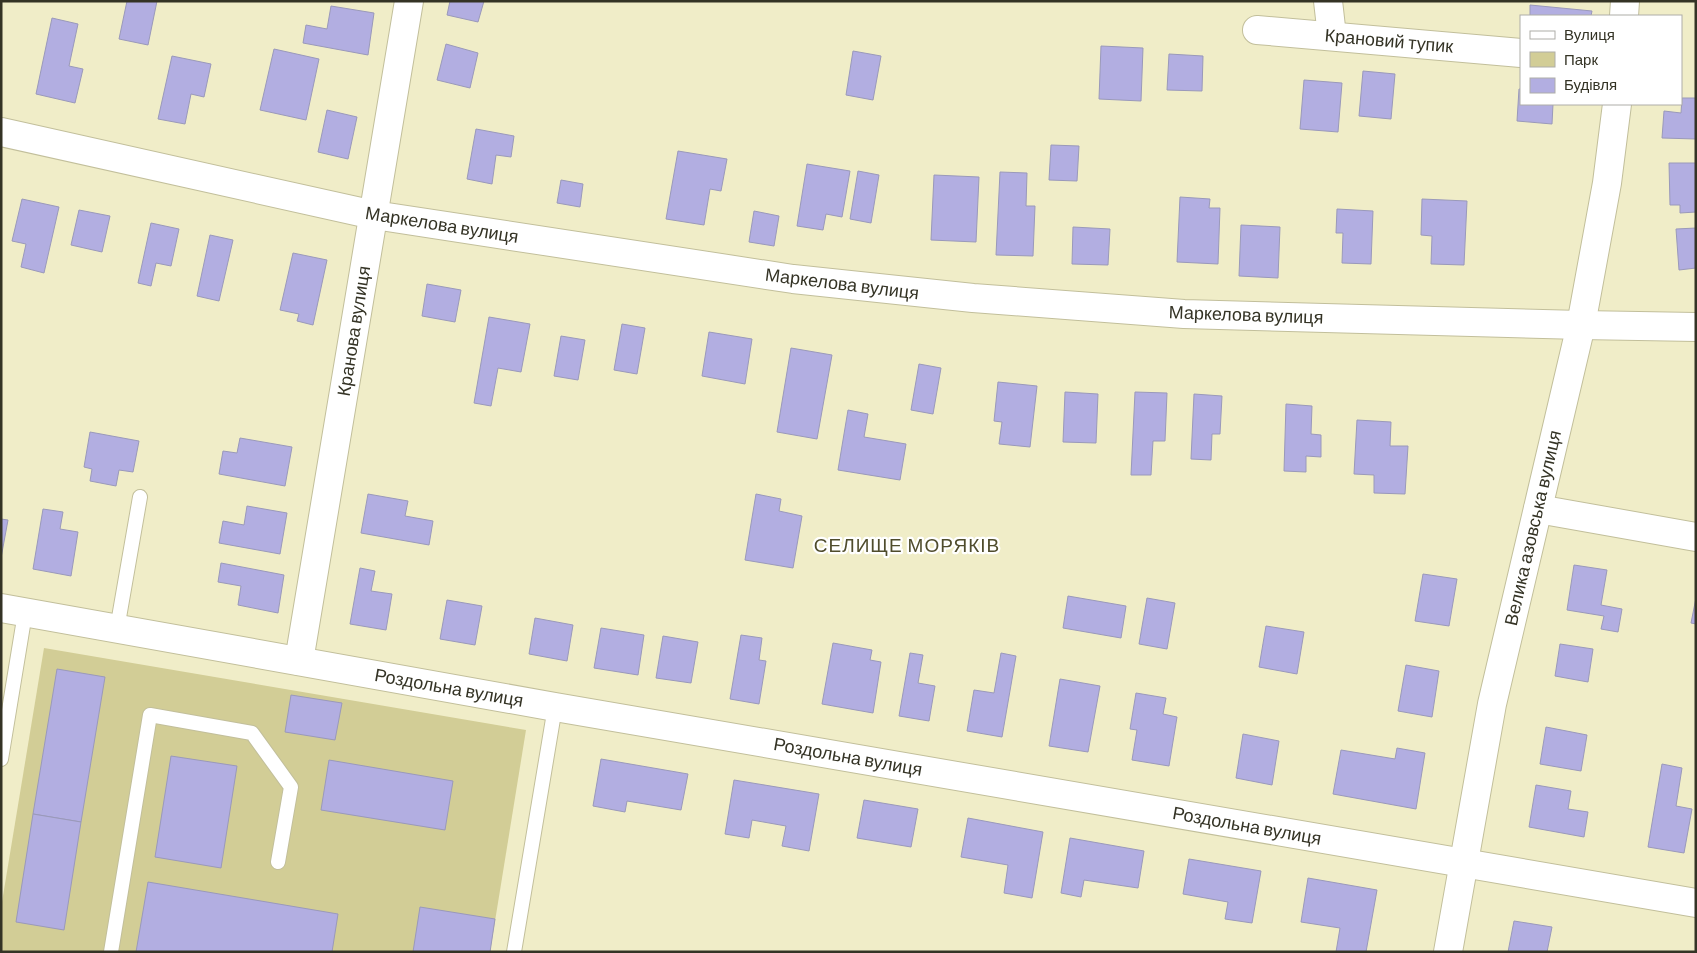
<svg xmlns="http://www.w3.org/2000/svg" width="1697" height="953" viewBox="0 0 1697 953" font-family="Barlow,sans-serif">
  <style>
    .green { fill: #d2cd96 }
    .building { fill: #b2aee1; stroke: #9a99ba }
    .lines { fill: none; stroke-linecap: round; stroke-linejoin: round }
    .lane-casing { stroke: #c2bf9b; stroke-width: 16 }
    .street-casing { stroke: #c2bf9b; stroke-width: 30 }
    .secondary-casing { stroke: #c2bf9b; stroke-width: 30 }
    .lane { stroke: #fff; stroke-width: 14 }
    .street { stroke: #fff; stroke-width: 28 }
    .secondary { stroke: #fff; stroke-width: 28 }
    .labels { text-anchor: middle; stroke-width: 4.5; stroke-linejoin: round; paint-order: stroke }
    .street-label { font-size: 18px; fill: #343325; stroke: #fff }
    .neighbourhood-label { font-size: 19px; letter-spacing: 1px; fill: #4f4c2c; stroke: #fff }
  </style>
  <rect width="100%" height="100%" fill="#f0edc8"/>
  <polygon class="green" points="44,648 526,730 490,952 1,952 1,908"/>
  <g class="building">
    <polygon points="127,1 157,1 148,45 119,39"/>
    <polygon points="450,1 484,1 478,22 447,15"/>
    <polygon points="1530,5 1592,11 1591,16 1530,16"/>
    <polygon points="331,6 374,13 368,55 303,43 306,25 327,29"/>
    <polygon points="52,18 78,24 69,66 83,69 75,103 36,94"/>
    <polygon points="446,44 478,53 470,88 437,80"/>
    <polygon points="1101,46 1143,48 1141,101 1099,99"/>
    <polygon points="274,49 319,59 306,120 260,110"/>
    <polygon points="853,51 881,56 873,100 846,95"/>
    <polygon points="1169,54 1203,56 1202,91 1167,90"/>
    <polygon points="172,56 211,64 204,97 191,94 185,124 158,119"/>
    <polygon points="1363,71 1395,74 1391,119 1359,116"/>
    <polygon points="1304,80 1342,83 1338,132 1300,129"/>
    <polygon points="1519,89 1521,89 1521,104 1553,104 1552,124 1517,121"/>
    <polygon points="1682,98 1696,98 1696,139 1662,138 1664,111 1681,113"/>
    <polygon points="327,110 357,117 348,159 318,152"/>
    <polygon points="476,129 514,136 511,157 496,155 492,184 467,179"/>
    <polygon points="1051,145 1079,146 1077,181 1049,180"/>
    <polygon points="678,151 727,159 721,191 710,189 704,225 666,219"/>
    <polygon points="1669,163 1696,163 1696,212 1680,213 1680,205 1670,205"/>
    <polygon points="807,164 850,171 842,217 826,214 823,230 797,226"/>
    <polygon points="858,171 879,175 871,223 850,219"/>
    <polygon points="1000,172 1027,173 1026,206 1035,206 1033,256 996,255"/>
    <polygon points="934,175 979,177 976,242 931,240"/>
    <polygon points="561,180 583,184 580,207 557,203"/>
    <polygon points="1180,197 1210,199 1209,208 1220,208 1218,264 1177,262"/>
    <polygon points="22,199 59,207 44,273 21,267 26,244 12,241"/>
    <polygon points="1422,199 1467,201 1464,265 1431,264 1432,236 1421,235"/>
    <polygon points="1337,209 1373,211 1371,264 1342,263 1343,233 1336,233"/>
    <polygon points="79,210 110,216 102,252 71,245"/>
    <polygon points="754,211 779,216 774,246 749,242"/>
    <polygon points="151,223 179,229 171,266 156,263 151,286 138,283"/>
    <polygon points="1241,225 1280,227 1278,278 1239,276"/>
    <polygon points="1073,227 1110,229 1108,265 1072,264"/>
    <polygon points="1696,228 1696,268 1679,270 1676,229"/>
    <polygon points="210,235 233,240 219,301 197,296"/>
    <polygon points="293,253 327,260 313,325 297,321 299,314 280,310"/>
    <polygon points="427,284 461,290 455,322 422,316"/>
    <polygon points="489,317 530,324 521,372 498,368 491,406 474,403"/>
    <polygon points="622,324 645,328 637,374 614,370"/>
    <polygon points="709,332 752,339 745,384 702,376"/>
    <polygon points="561,336 585,340 578,380 554,376"/>
    <polygon points="791,348 832,355 817,439 777,432"/>
    <polygon points="919,364 941,368 933,414 911,410"/>
    <polygon points="998,382 1037,386 1030,447 999,444 1002,422 994,421"/>
    <polygon points="1065,392 1098,394 1096,443 1063,442"/>
    <polygon points="1135,392 1167,393 1165,441 1153,441 1151,475 1131,475"/>
    <polygon points="1194,394 1222,396 1220,434 1212,434 1211,460 1191,459"/>
    <polygon points="1286,404 1312,406 1311,434 1321,435 1321,457 1306,456 1306,472 1284,471"/>
    <polygon points="848,410 868,414 864,437 906,444 900,480 838,470"/>
    <polygon points="1357,420 1391,422 1390,446 1408,446 1405,494 1374,493 1374,475 1354,474"/>
    <polygon points="90,432 139,441 133,472 119,470 116,486 90,481 92,469 84,467"/>
    <polygon points="240,438 292,447 285,486 219,474 223,451 237,453"/>
    <polygon points="368,494 408,501 405,516 433,521 429,545 361,533"/>
    <polygon points="756,494 781,499 779,511 802,516 793,568 745,560"/>
    <polygon points="247,506 287,513 280,554 219,543 223,521 244,525"/>
    <polygon points="43,509 63,512 60,529 78,532 71,576 33,569"/>
    <polygon points="1,519 8,520 1,558"/>
    <polygon points="221,563 284,575 278,613 238,605 241,586 218,582"/>
    <polygon points="1574,565 1607,570 1601,605 1622,609 1618,632 1601,629 1604,616 1567,610"/>
    <polygon points="360,568 375,571 371,591 392,594 386,630 350,624"/>
    <polygon points="1423,574 1457,579 1449,626 1415,621"/>
    <polygon points="1068,596 1126,606 1121,638 1063,628"/>
    <polygon points="1147,598 1175,603 1167,649 1139,644"/>
    <polygon points="1696,598 1696,624 1691,623"/>
    <polygon points="447,600 482,606 475,645 440,639"/>
    <polygon points="535,618 573,625 567,661 529,654"/>
    <polygon points="1266,626 1304,632 1297,674 1259,667"/>
    <polygon points="601,628 644,635 638,675 594,668"/>
    <polygon points="741,635 762,638 759,660 766,661 759,704 730,699"/>
    <polygon points="663,636 698,642 691,683 656,678"/>
    <polygon points="833,643 872,650 870,660 881,662 873,713 822,704"/>
    <polygon points="1560,644 1593,649 1588,682 1555,676"/>
    <polygon points="910,653 923,655 918,683 935,686 929,721 899,716"/>
    <polygon points="1001,653 1016,656 1002,737 967,731 974,690 994,693"/>
    <polygon points="1406,665 1439,671 1432,717 1398,711"/>
    <polygon points="57,669 105,677 81,822 33,814"/>
    <polygon points="1060,679 1100,686 1088,752 1049,746"/>
    <polygon points="1136,693 1166,698 1163,714 1177,717 1169,766 1132,760 1137,730 1130,729"/>
    <polygon points="291,695 342,703 335,740 285,732"/>
    <polygon points="1546,727 1587,735 1581,771 1540,764"/>
    <polygon points="1243,734 1279,741 1272,785 1236,778"/>
    <polygon points="1397,748 1425,753 1416,809 1333,794 1341,750 1395,759"/>
    <polygon points="171,756 237,766 221,868 155,857"/>
    <polygon points="601,759 688,774 681,810 627,801 625,812 593,806"/>
    <polygon points="329,760 453,781 445,830 321,810"/>
    <polygon points="1662,764 1682,768 1676,806 1692,809 1684,853 1648,847"/>
    <polygon points="734,780 819,794 809,851 782,846 786,826 752,820 749,838 725,834"/>
    <polygon points="1536,785 1571,791 1568,809 1588,812 1584,837 1529,827"/>
    <polygon points="864,800 918,809 911,847 857,838"/>
    <polygon points="33,814 81,822 64,930 16,922"/>
    <polygon points="968,818 1043,832 1032,898 1004,893 1008,865 961,857"/>
    <polygon points="1070,838 1144,851 1138,888 1084,880 1081,897 1061,893"/>
    <polygon points="1189,859 1261,871 1252,923 1225,919 1228,902 1183,894"/>
    <polygon points="1308,878 1377,890 1366,952 1336,952 1340,928 1301,922"/>
    <polygon points="148,882 338,914 332,952 136,952"/>
    <polygon points="420,907 495,919 490,952 413,952"/>
    <polygon points="1514,921 1552,927 1547,952 1508,952"/>
  </g>
  <g class="lines">
    <defs>
      <g id="lane">
        <polyline points="117,629 140,497"/>
        <polyline points="1,759 25,613"/>
        <polyline points="111,952 150,715 252,733 291,787 278,862"/>
        <polyline points="514,952 555,707"/>
      </g>
      <g id="street">
        <polyline points="1328,1 1332,36"/>
        <polyline points="1257,30 1521,53"/>
        <polyline points="1,132 374,215 793,279 973,298 1184,314 1581,325 1696,327"/>
        <polyline points="1538,509 1696,537"/>
        <polyline points="1,608 555,707 1696,903"/>
        <polyline points="299,661 409,1"/>
      </g>
      <g id="secondary">
        <polyline points="1624,16 1625,1"/>
        <polyline points="1448,952 1492,704 1581,325 1607,183 1617,104"/>
      </g>
    </defs>
    <use href="#lane" class="lane-casing"/>
    <use href="#street" class="street-casing"/>
    <use href="#secondary" class="secondary-casing"/>
    <use href="#lane" class="lane"/>
    <use href="#street" class="street"/>
    <use href="#secondary" class="secondary"/>
  </g>
  <g class="labels">
    <g class="street-label">
      <text transform="translate(1389 41) rotate(5)" y="6">Крановий тупик</text>
      <text transform="translate(442 225) rotate(9)" y="6">Маркелова вулиця</text>
      <text transform="translate(842 284) rotate(7)" y="6">Маркелова вулиця</text>
      <text transform="translate(1246 315) rotate(2)" y="6">Маркелова вулиця</text>
      <text transform="translate(354 331) rotate(-81)" y="6">Кранова вулиця</text>
      <text transform="translate(1533 528) rotate(-77)" y="6">Велика азовська вулиця</text>
      <text transform="translate(449 688) rotate(10)" y="6">Роздольна вулиця</text>
      <text transform="translate(848 757) rotate(10)" y="6">Роздольна вулиця</text>
      <text transform="translate(1247 826) rotate(10)" y="6">Роздольна вулиця</text>
    </g>
    <g class="neighbourhood-label">
      <text x="907" y="552">СЕЛИЩЕ МОРЯКІВ</text>
    </g>
  </g>
  <rect width="1697" height="953" fill="none" stroke="#343325" stroke-width="5"/>
  <rect x="1520" y="15" width="162" height="90" fill="#ffffff" stroke="#aeada8"/>
  <rect x="1530" y="31" width="25" height="8" fill="#ffffff" stroke="#aeada8"/>
  <text x="1564" y="40" font-size="15" fill="#343325">Вулиця</text>
  <rect x="1530" y="52" width="25" height="15" fill="#d2cd96" stroke="#aeada8"/>
  <text x="1564" y="65" font-size="15" fill="#343325">Парк</text>
  <rect x="1530" y="78" width="25" height="15" fill="#b2aee1" stroke="#aeada8"/>
  <text x="1564" y="90" font-size="15" fill="#343325">Будівля</text>
</svg>
